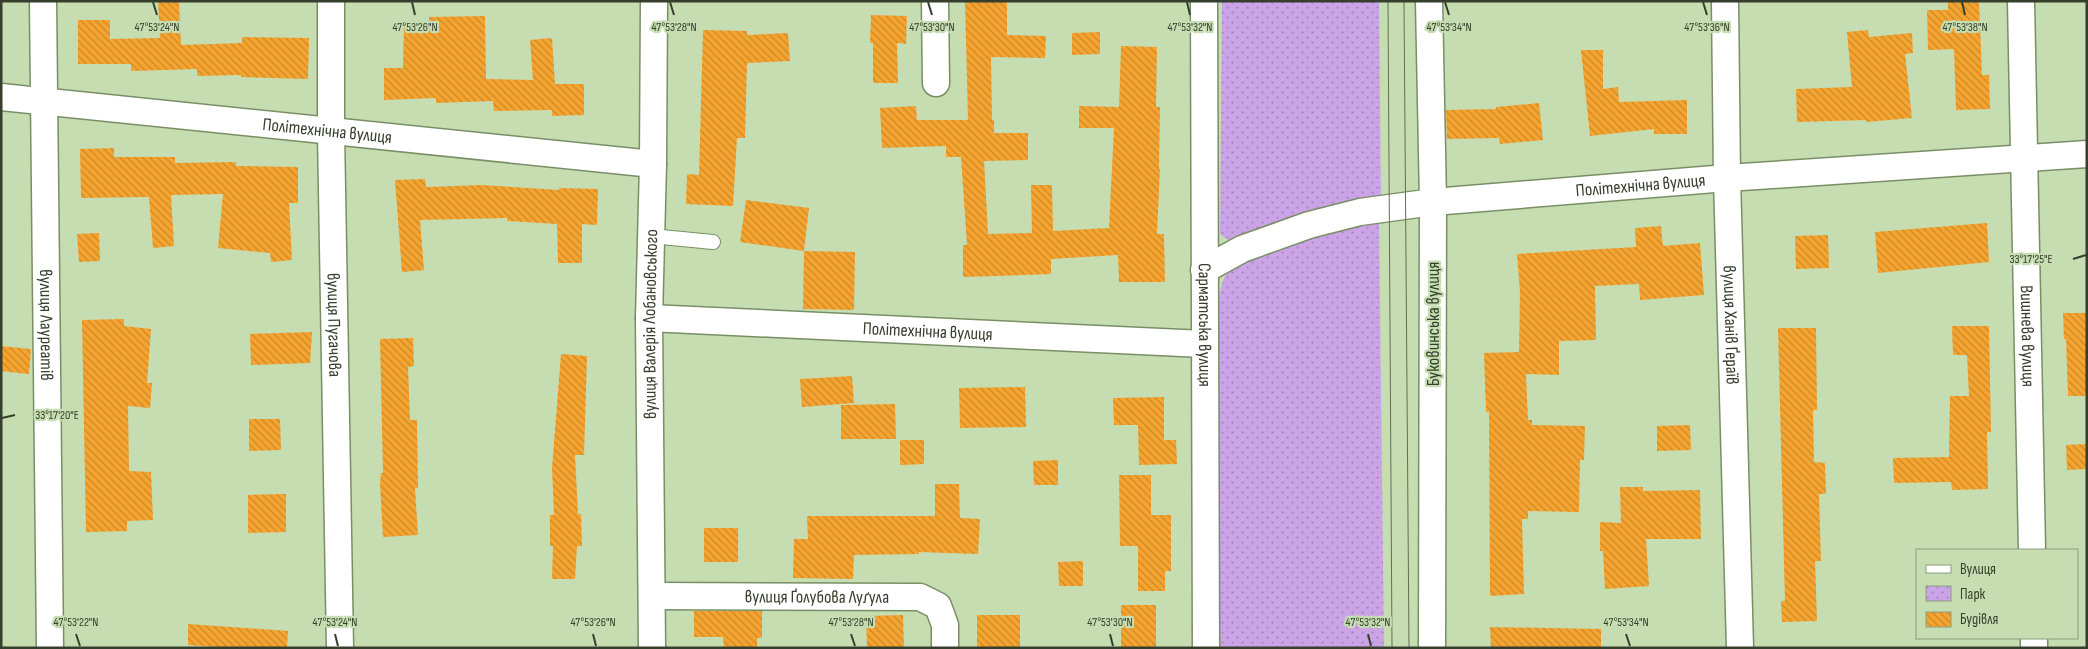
<svg xmlns="http://www.w3.org/2000/svg" width="2088" height="649" viewBox="0 0 2088 649" font-family="'Sofia Sans Condensed',sans-serif">
  <style>
    .park { fill: url(#park-dots) }
    .building { fill: url(#building-back-hatch) }
    .lines { fill: none; stroke-linecap: round; stroke-linejoin: round }
    .service-casing { stroke: #798e65; stroke-width: 16 }
    .minor-casing { stroke: #798e65; stroke-width: 29 }
    .service { stroke: #fff; stroke-width: 14 }
    .minor { stroke: #fff; stroke-width: 26 }
    .tram { stroke: #616e54; stroke-width: 1 }
    .ticks { fill: none; stroke: #363f2d; stroke-width: 2 }
    .labels { text-anchor: middle; stroke-width: 4.5; stroke-linejoin: round; paint-order: stroke }
    .street-label { font-size: 18px; fill: #363f2d; stroke: #c6ddb1 }
    .ticks-label { font-size: 12px; text-anchor: middle; fill: #363f2d; stroke: #c6ddb1; stroke-width: 4.5; stroke-linejoin: round; paint-order: stroke }
  </style>
  <defs>
    <pattern id="park-dots" width="8" height="8" patternUnits="userSpaceOnUse" patternTransform="scale(1.25)"><rect width="8" height="8" fill="#cba4e8"/><path d="M2 2h.1M6 6h.1" fill="none" stroke="#a687bc" stroke-width="1.8" stroke-linecap="round"/></pattern>
    <pattern id="building-back-hatch" width="6" height="6" patternUnits="userSpaceOnUse" patternTransform="scale(1.25)"><rect width="6" height="6" fill="#f6a430"/><path d="M-1 5l2 2M0 0l6 6M5-1l2 2" fill="none" stroke="#c88729"/></pattern>
  </defs>
  <rect width="100%" height="100%" fill="#c6ddb1"/>
  <g class="park">
    <polygon points="1222,1 1379,1 1381,202 1240,241 1228,240 1220,234"/>
    <path d="M1379,221l5,427h-169l3,-347c2,-7 3,-16 6,-23 18,-34 119,-50 155,-57z"/>
  </g>
  <g class="building">
    <polygon points="158,1 179,1 181,45 242,43 242,37 309,38 308,79 241,77 241,75 197,76 197,69 131,71 131,64 78,64 78,20 110,20 110,39 160,38"/>
    <polygon points="965,1 1007,1 1007,35 1046,36 1045,58 991,57 992,120 994,120 994,133 1028,133 1028,160 984,161 988,234 1032,233 1031,185 1052,185 1053,231 1109,228 1114,128 1079,128 1079,106 1119,107 1121,46 1157,47 1156,107 1160,107 1159,169 1160,169 1157,234 1164,234 1165,282 1119,282 1118,255 1051,259 1051,274 963,277 963,245 967,245 961,157 946,157 946,146 882,148 880,108 916,106 917,120 968,120"/>
    <polygon points="1948,1 1979,1 1982,75 1989,75 1990,109 1956,110 1954,49 1928,50 1927,10 1948,10"/>
    <polygon points="871,15 907,16 906,44 897,43 898,83 873,83 873,43 870,43"/>
    <polygon points="485,16 486,79 533,80 530,40 552,38 555,84 584,84 584,115 552,116 552,110 494,111 493,101 436,103 436,98 384,100 384,68 403,68 404,24 429,24 429,17"/>
    <polygon points="703,30 747,31 747,35 788,33 790,61 747,63 745,138 737,138 733,206 686,204 687,174 699,175"/>
    <polygon points="1868,30 1869,37 1912,33 1913,53 1905,54 1912,118 1866,122 1866,120 1797,122 1796,89 1852,87 1847,32"/>
    <polygon points="1100,32 1100,54 1072,55 1072,33"/>
    <polygon points="1581,50 1603,50 1603,89 1618,87 1619,102 1687,100 1687,134 1654,134 1654,129 1590,136"/>
    <polygon points="1539,103 1543,140 1500,144 1499,138 1447,139 1446,110 1496,109 1496,107"/>
    <polygon points="114,148 114,157 175,157 175,163 236,162 236,166 298,167 298,203 289,203 292,260 271,262 270,253 218,248 223,194 171,195 174,246 153,248 149,197 81,198 80,149"/>
    <polygon points="425,179 426,187 482,185 559,190 559,188 598,189 597,225 582,224 582,263 558,263 557,224 507,221 507,218 420,220 424,270 402,272 395,180"/>
    <polygon points="746,200 809,208 804,251 740,242"/>
    <polygon points="1987,223 1989,262 1878,273 1875,232"/>
    <polygon points="1661,226 1663,246 1700,243 1704,295 1640,300 1639,284 1595,286 1596,340 1559,341 1559,375 1526,374 1528,420 1532,420 1532,425 1585,426 1584,460 1580,460 1579,512 1528,511 1528,519 1522,519 1524,594 1490,596 1489,412 1486,412 1484,353 1519,352 1520,292 1517,254 1636,247 1635,228"/>
    <polygon points="99,233 100,261 79,262 77,234"/>
    <polygon points="1828,235 1829,268 1796,269 1795,236"/>
    <polygon points="804,251 855,252 854,310 803,309"/>
    <polygon points="2063,313 2087,313 2087,396 2068,396 2066,339 2064,339"/>
    <polygon points="124,319 124,326 151,329 147,383 152,383 150,408 128,406 129,471 151,472 153,520 127,521 127,531 86,532 82,320"/>
    <polygon points="1952,326 1989,326 1991,432 1987,432 1988,489 1952,490 1951,482 1894,483 1893,458 1949,457 1950,396 1969,396 1967,355 1953,355"/>
    <polygon points="1778,328 1816,328 1817,410 1813,410 1814,462 1825,463 1826,494 1819,494 1821,561 1815,561 1817,621 1782,622 1781,601 1785,601"/>
    <polygon points="312,332 310,363 251,365 250,334"/>
    <polygon points="413,338 414,366 408,367 410,420 417,420 418,488 415,488 418,535 383,537 380,484 381,473 383,473 380,339"/>
    <polygon points="1,346 31,349 29,374 1,371"/>
    <polygon points="561,354 587,356 584,455 575,455 578,514 581,514 582,546 577,546 575,579 552,579 553,546 550,546 550,515 554,515 552,468"/>
    <polygon points="852,376 854,403 802,407 800,379"/>
    <polygon points="1025,387 1026,427 960,428 959,388"/>
    <polygon points="1164,397 1164,440 1176,440 1177,464 1139,465 1138,425 1114,425 1113,398"/>
    <polygon points="895,404 896,439 841,439 841,405"/>
    <polygon points="249,419 280,419 281,450 249,451"/>
    <polygon points="1690,425 1691,450 1657,451 1657,426"/>
    <polygon points="900,440 924,440 924,464 900,465"/>
    <polygon points="2087,444 2087,469 2067,470 2066,445"/>
    <polygon points="1058,460 1058,485 1034,485 1033,461"/>
    <polygon points="1119,475 1151,475 1151,515 1171,515 1171,571 1165,571 1165,591 1138,591 1138,546 1120,546"/>
    <polygon points="935,484 959,484 960,518 980,519 978,554 919,552 919,554 854,555 853,579 793,578 794,539 808,539 807,516 935,516"/>
    <polygon points="1620,487 1643,487 1643,491 1700,490 1701,539 1646,539 1649,586 1605,589 1603,551 1600,551 1600,522 1621,523"/>
    <polygon points="286,494 286,532 248,533 248,495"/>
    <rect x="704" y="528" width="34" height="34"/>
    <polygon points="1083,561 1083,586 1059,586 1058,562"/>
    <rect x="1121" y="605" width="35" height="43"/>
    <polygon points="694,611 762,611 762,638 757,638 757,648 724,648 723,637 694,637"/>
    <polygon points="903,615 904,648 867,648 866,616"/>
    <rect x="977" y="615" width="43" height="33"/>
    <polygon points="188,624 288,631 287,648 234,648 188,645"/>
    <polygon points="1490,627 1601,629 1601,648 1491,648"/>
  </g>
  <g class="lines">
    <defs>
      <polyline id="service" points="651,236 713,242"/>
      <g id="minor">
        <path id="s1" d="M43,1l7,647"/>
        <path id="s2" d="M331,1v131l9,516"/>
        <polyline points="935,1 936,83"/>
        <path id="s3" d="M1204,1l2,647"/>
        <polyline points="1429,1 1433,202 1432,648"/>
        <path id="s4" d="M1725,1l2,177 13,470"/>
        <path id="s5" d="M2021,1l11,549"/>
        <path id="s6" d="M1,97l652,67"/>
        <path id="s7" d="M1204,270l38,-21 67,-24 51,-13 73,-10 294,-24 360,-24"/>
        <path id="s8" d="M649,318l555,26"/>
        <path id="s9" d="M652,596l268,1 18,9 7,19v23"/>
        <polyline points="2034,638 2034,648"/>
        <path id="s10" d="M652,648l-3,-330 4,-154 1,-163"/>
      </g>
    </defs>
    <use href="#service" class="service-casing"/>
    <use href="#minor" class="minor-casing"/>
    <use href="#service" class="service"/>
    <use href="#minor" class="minor"/>
    <g class="tram">
      <polyline points="1388,1 1392,648"/>
      <polyline points="1404,1 1409,648"/>
    </g>
  </g>
  <path class="ticks" d="M153,2l4,13M412,2l3,13M670,2l4,13M928,2l4,13M1187,2l3,13M1445,2l4,13M1703,2l4,13M1962,2l3,13M2073,259l13,-4M2,418l13,-3M76,634l4,12M335,634l3,12M593,634l3,12M851,634l4,12M1110,634l3,12M1368,634l3,12M1626,634l4,12"/>
  <g class="labels">
    <g class="street-label">
      <text dy="6" stroke="none"><textPath href="#s6" startOffset="328">Політехнічна вулиця</textPath></text>
      <text dy="6" stroke="none"><textPath href="#s7" startOffset="449">Політехнічна вулиця</textPath></text>
      <text dy="6" stroke="none"><textPath href="#s1" startOffset="324">вулиця Лауреатів</textPath></text>
      <text dy="6" stroke="none"><textPath href="#s10" startOffset="324">вулиця Валерія Лобановського</textPath></text>
      <text transform="translate(1433 324) rotate(-90)" y="6">Буковинська вулиця</text>
      <text dy="6" stroke="none"><textPath href="#s2" startOffset="324">вулиця Пугачова</textPath></text>
      <text dy="6" stroke="none"><textPath href="#s3" startOffset="324">Сарматська вулиця</textPath></text>
      <text dy="6" stroke="none"><textPath href="#s4" startOffset="324">вулиця Ханів Ґераїв</textPath></text>
      <text dy="6" stroke="none"><textPath href="#s8" startOffset="279">Політехнічна вулиця</textPath></text>
      <text dy="6" stroke="none"><textPath href="#s5" startOffset="335">Вишнева вулиця</textPath></text>
      <text dy="6" stroke="none"><textPath href="#s9" startOffset="165">вулиця Ґолубова Луґула</textPath></text>
    </g>
  </g>
  <g class="ticks-label">
    <text x="157" y="31">47°53'24"N</text>
    <text x="415" y="31">47°53'26"N</text>
    <text x="674" y="31">47°53'28"N</text>
    <text x="932" y="31">47°53'30"N</text>
    <text x="1190" y="31">47°53'32"N</text>
    <text x="1449" y="31">47°53'34"N</text>
    <text x="1707" y="31">47°53'36"N</text>
    <text x="1965" y="31">47°53'38"N</text>
    <text x="2031" y="263">33°17'25"E</text>
    <text x="57" y="419">33°17'20"E</text>
    <text x="76" y="626">47°53'22"N</text>
    <text x="335" y="626">47°53'24"N</text>
    <text x="593" y="626">47°53'26"N</text>
    <text x="851" y="626">47°53'28"N</text>
    <text x="1110" y="626">47°53'30"N</text>
    <text x="1368" y="626">47°53'32"N</text>
    <text x="1626" y="626">47°53'34"N</text>
  </g>
  <rect width="2088" height="649" fill="none" stroke="#363f2d" stroke-width="5"/>
  <rect x="1916" y="549" width="162" height="90" fill="#c6ddb1" stroke="#8c9e7c"/>
  <rect x="1926" y="565" width="25" height="8" fill="#ffffff" stroke="#8c9e7c"/>
  <text x="1960" y="574" font-size="15" fill="#363f2d">Вулиця</text>
  <rect x="1926" y="586" width="25" height="15" fill="url(#park-dots)" stroke="#8c9e7c"/>
  <text x="1960" y="599" font-size="15" fill="#363f2d">Парк</text>
  <rect x="1926" y="612" width="25" height="15" fill="url(#building-back-hatch)" stroke="#8c9e7c"/>
  <text x="1960" y="624" font-size="15" fill="#363f2d">Будівля</text>
</svg>
